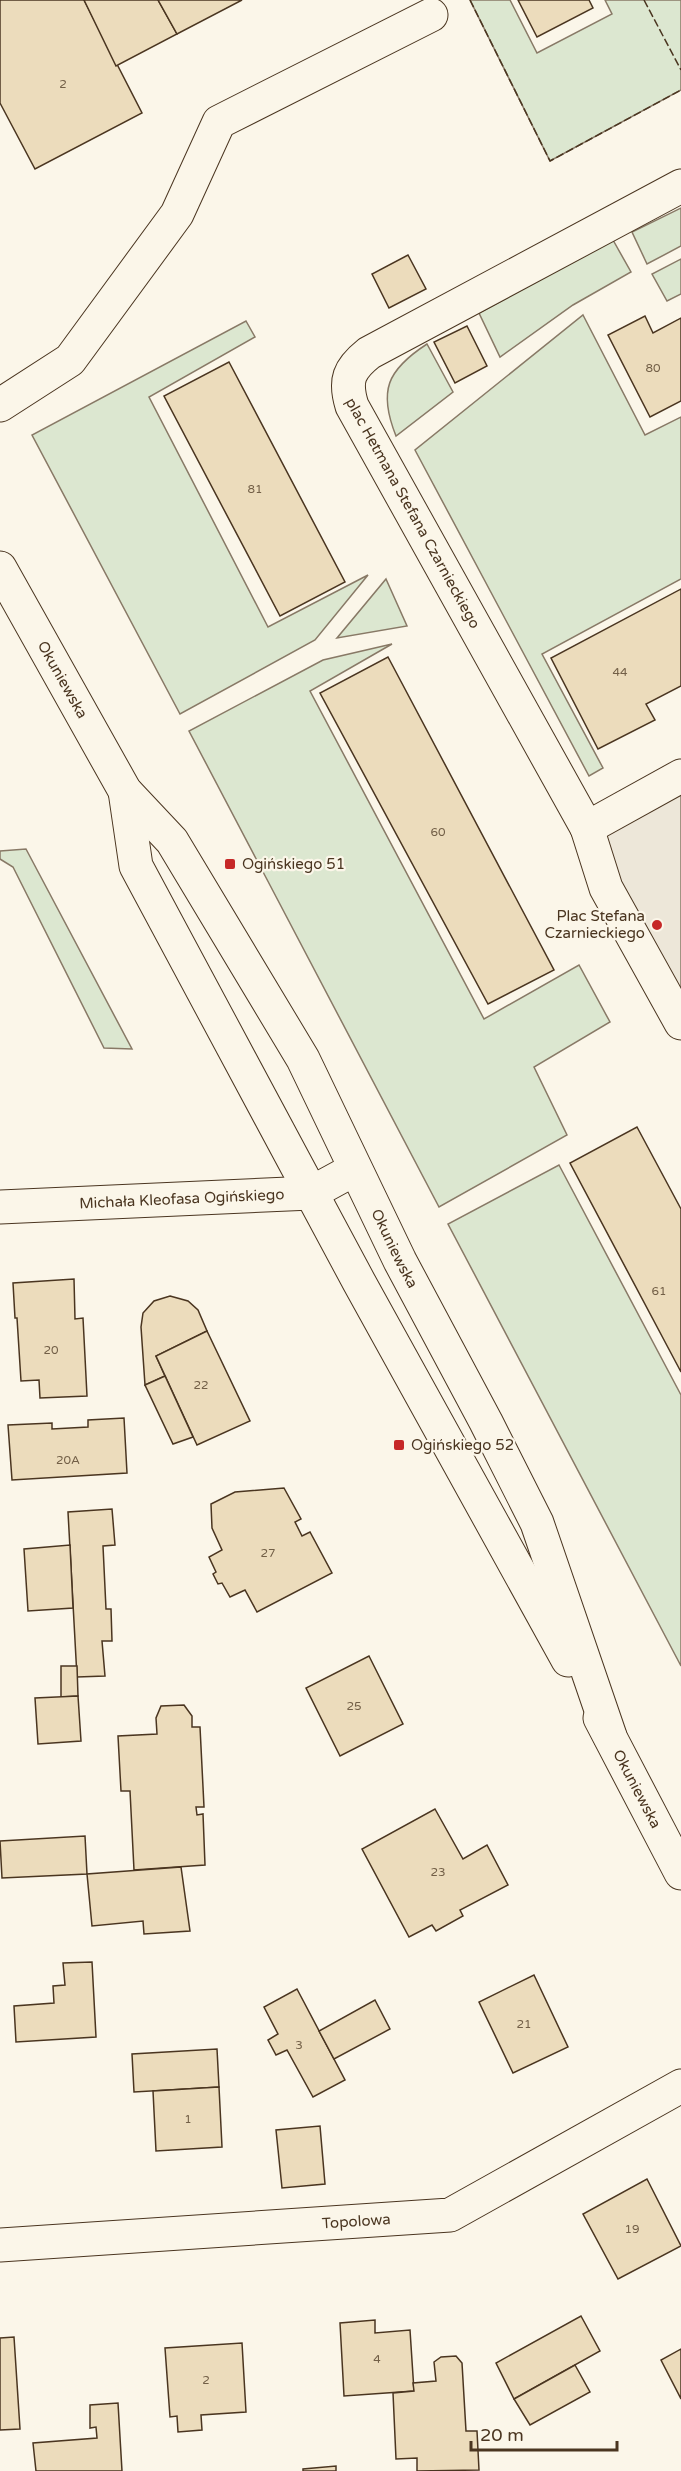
<svg xmlns="http://www.w3.org/2000/svg" width="681" height="2471" viewBox="0 0 681 2471" font-family="'Varela Round',sans-serif">
  <style>
    .green { fill: #dce7d0; stroke: #887966; stroke-width: 1.5 }
    .parking { fill: #ede7d9; stroke: #887966; stroke-width: 1.5 }
    .building { fill: #ecdcbc; stroke: #4a3520; stroke-width: 1.5 }
    .lines { fill: none; stroke-linecap: round; stroke-linejoin: round }
    .minor-casing { stroke: #4a3520; stroke-width: 35 }
    .major-casing { stroke: #4a3520; stroke-width: 35 }
    .minor { stroke: #fbf6e9; stroke-width: 33 }
    .major { stroke: #fbf6e9; stroke-width: 33 }
    .fence { stroke: #4a3520; stroke-width: 1.5; stroke-dasharray: 8 3; stroke-linecap: butt }
    .poi-dot { fill: #c62828; stroke: #fbf6e9; stroke-width: 2 }
    .labels { text-anchor: middle; stroke-width: 4.5; stroke-linejoin: round; paint-order: stroke }
    .number-label { font-size: 12px; fill: #725f47 }
    .street-label { font-size: 15px; fill: #4a3520; stroke: #fbf6e9 }
    .poi-label { font-size: 15px; fill: #4a3520; stroke: #fbf6e9; text-anchor: start }
  </style>
  <rect width="100%" height="100%" fill="#fbf6e9"/>
  <g class="green">
    <polygon points="470,0 510,0 537,53 612,14 605,0 681,0 681,90 550,161"/>
    <polygon points="681,208 681,246 647,264 632,232"/>
    <polygon points="613,240 631,272 573,305 500,357 479,313"/>
    <polygon points="681,259 681,294 667,301 652,274"/>
    <polygon points="583,315 645,435 681,417 681,579 542,654 603,768 589,776 415,450"/>
    <polygon points="246,321 255,337 149,397 268,627 368,575 315,640 180,714 32,435"/>
    <path d="M427,344l26,48 -57,44c-18,-45 -9,-66 31,-92z"/>
    <polygon points="386,579 407,626 337,638"/>
    <polygon points="392,644 310,691 484,1019 579,965 610,1022 534,1067 567,1135 439,1207 189,731 323,660"/>
    <polygon points="26,849 132,1049 104,1048 13,867 0,859 0,851"/>
    <polygon points="559,1165 681,1395 681,1666 448,1224"/>
  </g>
  <polygon class="parking" points="681,787 681,1014 585,836"/>
  <g class="building">
    <polygon points="0,0 84,0 142,113 35,169 0,103"/>
    <polygon points="84,0 158,0 177,34 116,66"/>
    <polygon points="158,0 242,0 177,34"/>
    <polygon points="518,0 589,0 593,8 537,37"/>
    <polygon points="408,255 426,289 389,308 372,274"/>
    <polygon points="645,316 653,333 681,318 681,401 650,417 608,335"/>
    <polygon points="467,326 487,366 455,383 434,342"/>
    <polygon points="229,362 345,582 280,616 164,396"/>
    <polygon points="681,589 681,686 646,704 655,720 598,749 551,658"/>
    <polygon points="388,657 554,970 488,1004 320,693"/>
    <polygon points="637,1127 681,1209 681,1372 570,1163"/>
    <polygon points="74,1279 75,1319 83,1318 87,1396 40,1398 39,1380 21,1381 17,1318 15,1318 13,1283"/>
    <polygon points="170,1296 188,1301 198,1310 207,1331 156,1356 165,1376 145,1385 141,1327 143,1313 154,1301"/>
    <polygon points="207,1331 250,1421 197,1445 156,1356"/>
    <polygon points="165,1376 193,1437 173,1444 145,1385"/>
    <polygon points="124,1418 127,1473 12,1480 8,1425 52,1423 52,1429 88,1427 88,1420"/>
    <polygon points="284,1488 301,1519 295,1522 302,1536 310,1532 332,1573 257,1612 245,1590 230,1597 222,1583 218,1584 213,1574 216,1572 209,1557 222,1550 212,1528 211,1504 235,1492"/>
    <polygon points="112,1509 115,1545 103,1546 106,1609 111,1609 112,1641 102,1641 105,1676 77,1677 68,1512"/>
    <polygon points="70,1545 73,1608 28,1611 24,1549"/>
    <polygon points="369,1656 403,1724 340,1756 306,1688"/>
    <polygon points="61,1666 77,1666 78,1696 61,1697"/>
    <polygon points="78,1696 81,1741 38,1744 35,1698"/>
    <polygon points="184,1705 192,1716 192,1727 200,1727 204,1807 196,1807 197,1815 203,1814 205,1865 134,1870 130,1791 121,1791 118,1736 157,1734 156,1718 161,1706"/>
    <polygon points="435,1809 463,1859 487,1845 508,1885 460,1910 463,1916 436,1931 432,1925 409,1937 362,1849"/>
    <polygon points="85,1836 87,1874 2,1878 0,1841"/>
    <polygon points="181,1867 190,1931 144,1934 143,1921 92,1926 87,1874"/>
    <polygon points="92,1962 96,2037 16,2042 14,2006 54,2003 53,1986 65,1985 63,1963"/>
    <polygon points="534,1975 568,2047 513,2073 479,2002"/>
    <polygon points="297,1989 345,2080 313,2097 287,2050 276,2055 268,2040 278,2034 264,2007"/>
    <polygon points="375,2000 390,2029 334,2059 319,2031"/>
    <polygon points="217,2049 219,2087 134,2092 132,2054"/>
    <polygon points="219,2087 222,2147 156,2151 153,2091"/>
    <polygon points="320,2126 325,2184 282,2188 276,2130"/>
    <polygon points="647,2179 681,2246 618,2279 583,2214"/>
    <polygon points="581,2316 600,2351 514,2399 496,2363"/>
    <polygon points="375,2320 375,2333 410,2330 414,2391 344,2396 340,2323"/>
    <polygon points="14,2337 20,2429 0,2430 0,2338"/>
    <polygon points="242,2343 246,2412 201,2415 202,2430 178,2432 177,2416 170,2417 165,2348"/>
    <polygon points="681,2349 681,2399 661,2360"/>
    <polygon points="456,2356 462,2363 466,2431 477,2431 479,2470 417,2471 417,2458 396,2459 393,2393 414,2391 413,2383 436,2381 434,2362 441,2357"/>
    <polygon points="575,2365 590,2392 530,2425 514,2399"/>
    <polygon points="118,2403 122,2471 36,2471 33,2443 97,2438 96,2427 90,2428 90,2405"/>
    <polygon points="336,2466 336,2471 303,2471 303,2469"/>
  </g>
  <g class="lines">
    <defs>
      <g id="minor">
        <polyline points="0,405 70,360 177,214 219,122 431,15"/>
        <polyline points="681,776 587,828 606,888 681,1023"/>
        <path d="M587,828l-235,-422c-8,-26 -3,-37 17,-53l312,-167"/>
        <path id="s1" d="M0,1207l311,-14 44,-24"/>
        <path id="s2" d="M0,2245l450,-30 231,-129"/>
      </g>
      <g id="major">
        <path id="s3" d="M0,568l125,223 47,50 131,218 97,202 86,161 51,101 73,213"/>
        <polyline points="125,791 136,866 359,1282 568,1660"/>
        <path id="s4" d="M600,1718l81,155"/>
      </g>
    </defs>
    <use href="#minor" class="minor-casing"/>
    <use href="#major" class="major-casing"/>
    <use href="#minor" class="minor"/>
    <use href="#major" class="major"/>
    <g class="fence">
      <polyline points="470,0 550,161 681,90"/>
      <polyline points="644,0 681,70"/>
    </g>
  </g>
  <g class="poi-dot">
    <rect x="224" y="858" width="12" height="12" rx="3"/>
    <circle cx="657" cy="925" r="6"/>
    <rect x="393" y="1439" width="12" height="12" rx="3"/>
  </g>
  <g class="labels">
    <g class="number-label">
      <text x="63" y="88">2</text>
      <text x="653" y="372">80</text>
      <text x="255" y="493">81</text>
      <text x="620" y="676">44</text>
      <text x="438" y="836">60</text>
      <text x="659" y="1295">61</text>
      <text x="51" y="1354">20</text>
      <text x="201" y="1389">22</text>
      <text x="68" y="1464">20A</text>
      <text x="268" y="1557">27</text>
      <text x="354" y="1710">25</text>
      <text x="438" y="1876">23</text>
      <text x="524" y="2028">21</text>
      <text x="299" y="2049">3</text>
      <text x="188" y="2123">1</text>
      <text x="632" y="2233">19</text>
      <text x="377" y="2363">4</text>
      <text x="206" y="2384">2</text>
    </g>
    <g class="street-label">
      <text transform="translate(413 513) rotate(61)" y="5">plac Hetmana Stefana Czarnieckiego</text>
      <text dy="5" stroke="none"><textPath href="#s3" startOffset="128">Okuniewska</textPath></text>
      <text dy="5" stroke="none"><textPath href="#s1" startOffset="182">Michała Kleofasa Ogińskiego</textPath></text>
      <text dy="5" stroke="none"><textPath href="#s3" startOffset="789">Okuniewska</textPath></text>
      <text dy="5" stroke="none"><textPath href="#s4" startOffset="80">Okuniewska</textPath></text>
      <text dy="5" stroke="none"><textPath href="#s2" startOffset="357">Topolowa</textPath></text>
    </g>
    <g class="poi-label">
      <text x="242" y="869">Ogińskiego 51</text>
      <text x="645" y="921" text-anchor="end">Plac Stefana<tspan x="645" dy="17">Czarnieckiego</tspan></text>
      <text x="411" y="1450">Ogińskiego 52</text>
    </g>
  </g>
  <path d="M471 2441v9h146v-9" fill="none" stroke="#4a3520" stroke-width="3"/>
  <text x="480" y="2441" font-size="18" fill="#4a3520" stroke="#fbf6e9" stroke-width="4.5" paint-order="stroke">20 m</text>
</svg>
